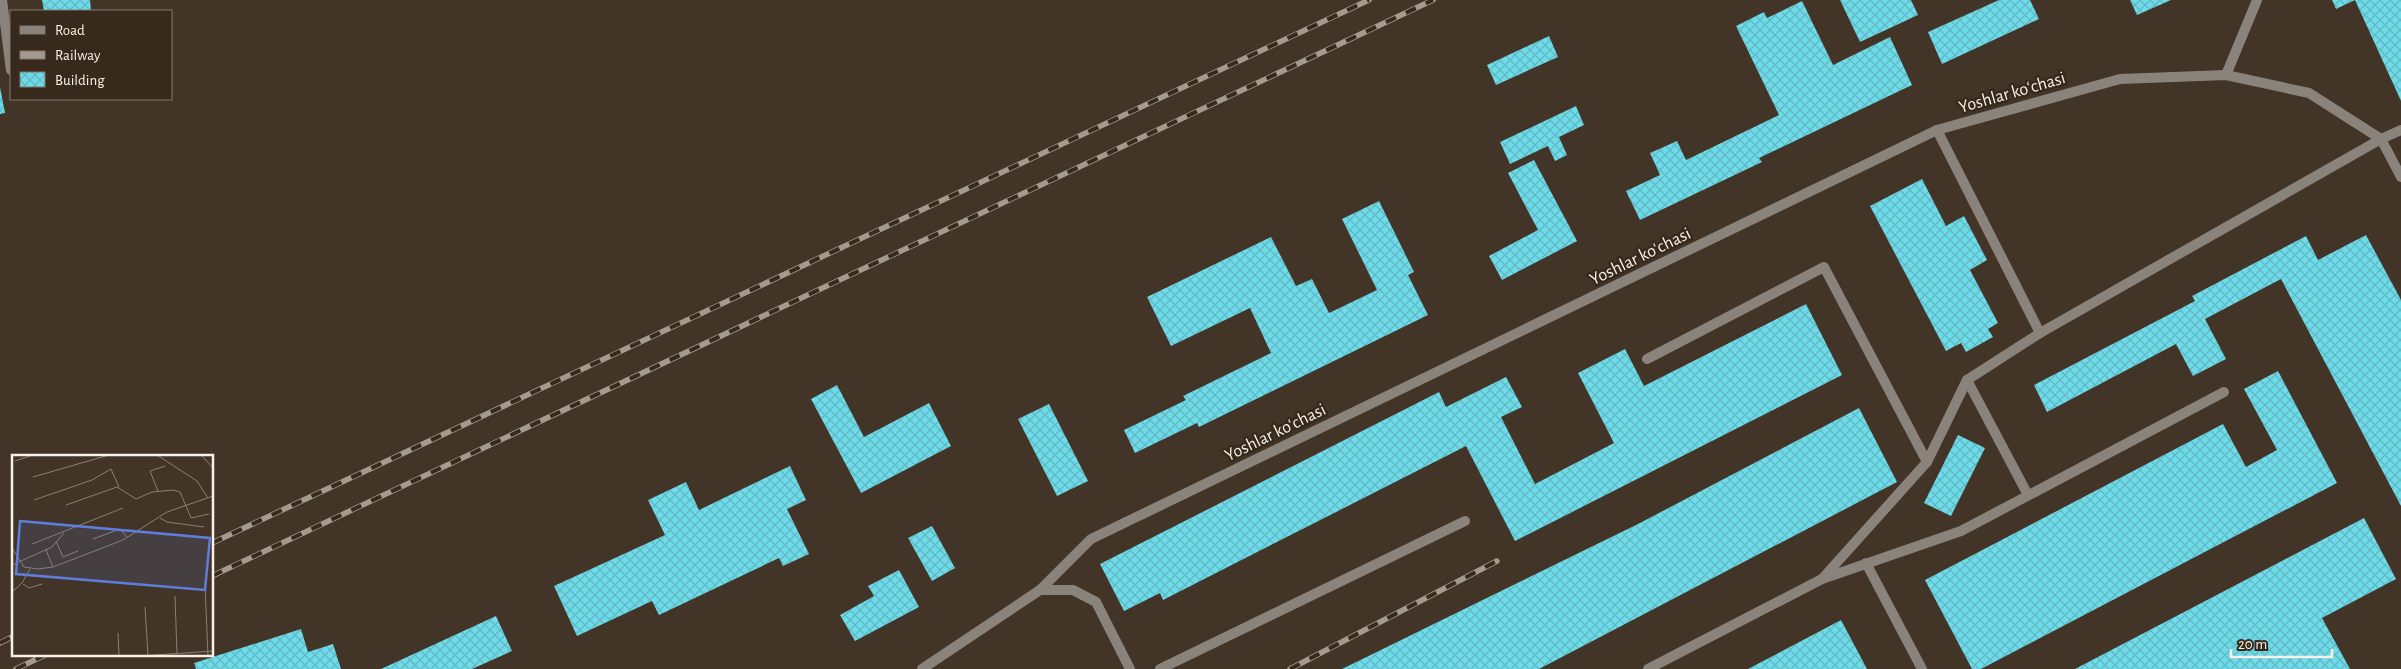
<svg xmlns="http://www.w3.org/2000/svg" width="2401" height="669" viewBox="0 0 2401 669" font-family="'Alegreya Sans',sans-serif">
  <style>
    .building { fill: url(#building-cross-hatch) }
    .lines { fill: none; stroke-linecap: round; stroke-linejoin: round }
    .service { stroke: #8a837c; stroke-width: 10 }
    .minor { stroke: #8a837c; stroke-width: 10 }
    .rail-casing { stroke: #a59a90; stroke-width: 5.5 }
    .rail { stroke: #372a1d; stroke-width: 4; stroke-dasharray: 11; stroke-linecap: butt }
    .labels { text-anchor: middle; stroke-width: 5; stroke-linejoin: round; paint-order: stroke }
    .street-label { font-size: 18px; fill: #f8efe7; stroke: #372a1d }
    .inset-road { fill: none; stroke: #8b7f74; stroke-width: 1 }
    .view { fill: #5f7edc; fill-opacity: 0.15; stroke: #5f7edc; stroke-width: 2.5 }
    .inset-edge { fill: none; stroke: #f8efe7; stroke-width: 2.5 }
  </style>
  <defs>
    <pattern id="building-cross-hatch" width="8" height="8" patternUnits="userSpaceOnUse" patternTransform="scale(1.25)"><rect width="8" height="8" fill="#6cdbea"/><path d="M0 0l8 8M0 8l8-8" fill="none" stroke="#64b6c1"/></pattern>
  </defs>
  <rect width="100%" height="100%" fill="#423427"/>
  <g class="building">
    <polygon points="42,0 90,0 91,11 44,11"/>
    <polygon points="1840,0 1911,0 1918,15 1860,42"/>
    <polygon points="1999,0 2030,0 2039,19 1942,64 1928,32"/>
    <polygon points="2130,0 2171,0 2137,15"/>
    <polygon points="2332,0 2401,0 2401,101 2355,0 2336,9"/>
    <polygon points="1802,1 1833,65 1890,37 1912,85 1759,158 1762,162 1640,220 1626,191 1660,175 1650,153 1677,141 1686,160 1779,115 1736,26 1764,12 1767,18"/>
    <polygon points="1549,36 1558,57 1496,85 1487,65"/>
    <polygon points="0,87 5,113 0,114"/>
    <polygon points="1576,106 1584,125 1559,137 1567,155 1555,161 1548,146 1510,164 1500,142"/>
    <polygon points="1534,160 1577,241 1502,280 1489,256 1538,230 1508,173"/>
    <polygon points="1922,179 1946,226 1964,216 1987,260 1970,270 1998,323 1988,329 1993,337 1966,352 1961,343 1946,351 1870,206"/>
    <polygon points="1379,201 1414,272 1408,275 1428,315 1199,427 1197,423 1135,453 1124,430 1186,400 1183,396 1271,353 1250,308 1171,346 1147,297 1271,237 1296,286 1312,279 1329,313 1377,290 1342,219"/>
    <polygon points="2366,235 2401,300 2401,506 2281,279 2205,319 2226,359 2193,376 2176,344 2047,412 2034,385 2195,301 2192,296 2306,236 2318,260"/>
    <polygon points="1806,304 1842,375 1515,541 1466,446 1163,600 1160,593 1124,611 1100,564 1439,392 1446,407 1506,377 1522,407 1501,417 1535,484 1614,443 1578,373 1625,349 1644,386"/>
    <polygon points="2278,371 2337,483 1981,669 1972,669 1925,580 2223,424 2246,467 2277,450 2244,389"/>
    <polygon points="837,385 864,437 929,403 951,446 861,493 811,399"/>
    <polygon points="1049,404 1088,481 1057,496 1018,419"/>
    <polygon points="1859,408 1897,482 1539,669 1342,669 1638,524"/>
    <polygon points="1958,435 1985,448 1951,516 1924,503"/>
    <polygon points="790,466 806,500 787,509 809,554 783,566 779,558 659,615 652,601 577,636 554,586 665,535 648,500 686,482 699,510"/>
    <polygon points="2364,518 2396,579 2322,618 2350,669 2075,669"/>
    <polygon points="932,526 955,568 932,581 908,538"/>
    <polygon points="899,570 919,607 855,641 840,615 874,596 868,586"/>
    <polygon points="496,616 512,651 472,669 381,669"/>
    <polygon points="1841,620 1867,669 1748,669"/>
    <polygon points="301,629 308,652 333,644 341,669 196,669 194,663"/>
  </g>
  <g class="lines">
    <g class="service">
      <polyline points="2226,75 2257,0"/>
      <polyline points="1937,130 2040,333"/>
      <polyline points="1647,359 1824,267 1927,462"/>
      <polyline points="1967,380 2028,495"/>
      <polyline points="1866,563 1922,669"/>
      <polyline points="1822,579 1927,462 1967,380 2040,333 2381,139 2401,130"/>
      <polyline points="1040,590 1073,590 1096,602 1130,669"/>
      <polyline points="1160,669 1465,521"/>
      <polyline points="1648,669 1822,579 1961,531 2224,392"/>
    </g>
    <g class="minor">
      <polyline points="2,0 11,70"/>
      <polyline points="922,669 1040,590 1091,539 1937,130 2120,79 2226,75 2309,93 2381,139 2401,177"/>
    </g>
    <defs>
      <g id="rail">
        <polyline points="212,543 1369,0"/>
        <polyline points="212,576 1433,0"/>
        <polyline points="0,643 14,636"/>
        <polyline points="16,669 45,655"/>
        <polyline points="1290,669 1497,561"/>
      </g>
    </defs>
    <use href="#rail" class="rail-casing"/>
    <use href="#rail" class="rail"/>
  </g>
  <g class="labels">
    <g class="street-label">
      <text transform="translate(2012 92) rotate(-16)" y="6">Yoshlar koʻchasi</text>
      <text transform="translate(1640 256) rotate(-26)" y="6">Yoshlar koʻchasi</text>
      <text transform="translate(1275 432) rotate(-26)" y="6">Yoshlar koʻchasi</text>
    </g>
  </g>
  <g transform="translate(12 455)">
    <rect width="201" height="201" fill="#423427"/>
    <path class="inset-road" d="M145,0l40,26 11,17M189,0l13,14M3,6l18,-6M21,22l76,-22M146,36l-8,-20 15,-5M22,45l58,-20 19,-11 8,18M54,50l51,-18 19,12 16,-7 21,-2 7,2 11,26 18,-4M148,63l7,4 37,5M81,84l27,-10 7,8M44,86l7,16 15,-6M20,89l91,-36M0,93l12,19 14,2 15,-2 70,-27 44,-28 46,-16M34,95l7,17M0,110l40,-18 12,-14M11,129l6,4 13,-4M193,130l3,71M0,137l10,-9 8,-14M163,141l2,58M133,152l3,48M106,178l1,23M128,201l74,-5"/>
    <path class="view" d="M8,66l190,17 -5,52 -189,-16z"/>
    <rect width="201" height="201" class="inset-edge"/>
  </g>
  <rect x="10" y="10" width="162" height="90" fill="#372a1d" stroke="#84796e"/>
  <rect x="20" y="26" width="25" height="8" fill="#8a837c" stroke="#84796e"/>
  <text x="55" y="35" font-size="15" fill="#f8efe7">Road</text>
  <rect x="20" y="51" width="25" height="8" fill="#a59a90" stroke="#84796e"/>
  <text x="55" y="60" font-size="15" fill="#f8efe7">Railway</text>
  <rect x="20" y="72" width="25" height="15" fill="url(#building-cross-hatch)" stroke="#84796e"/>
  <text x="55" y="85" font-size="15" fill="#f8efe7">Building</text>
  <path d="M2231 649v8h101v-8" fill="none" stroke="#f8efe7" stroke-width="2.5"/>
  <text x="2238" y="649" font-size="15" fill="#f8efe7" stroke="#372a1d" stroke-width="4" paint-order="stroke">20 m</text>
</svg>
